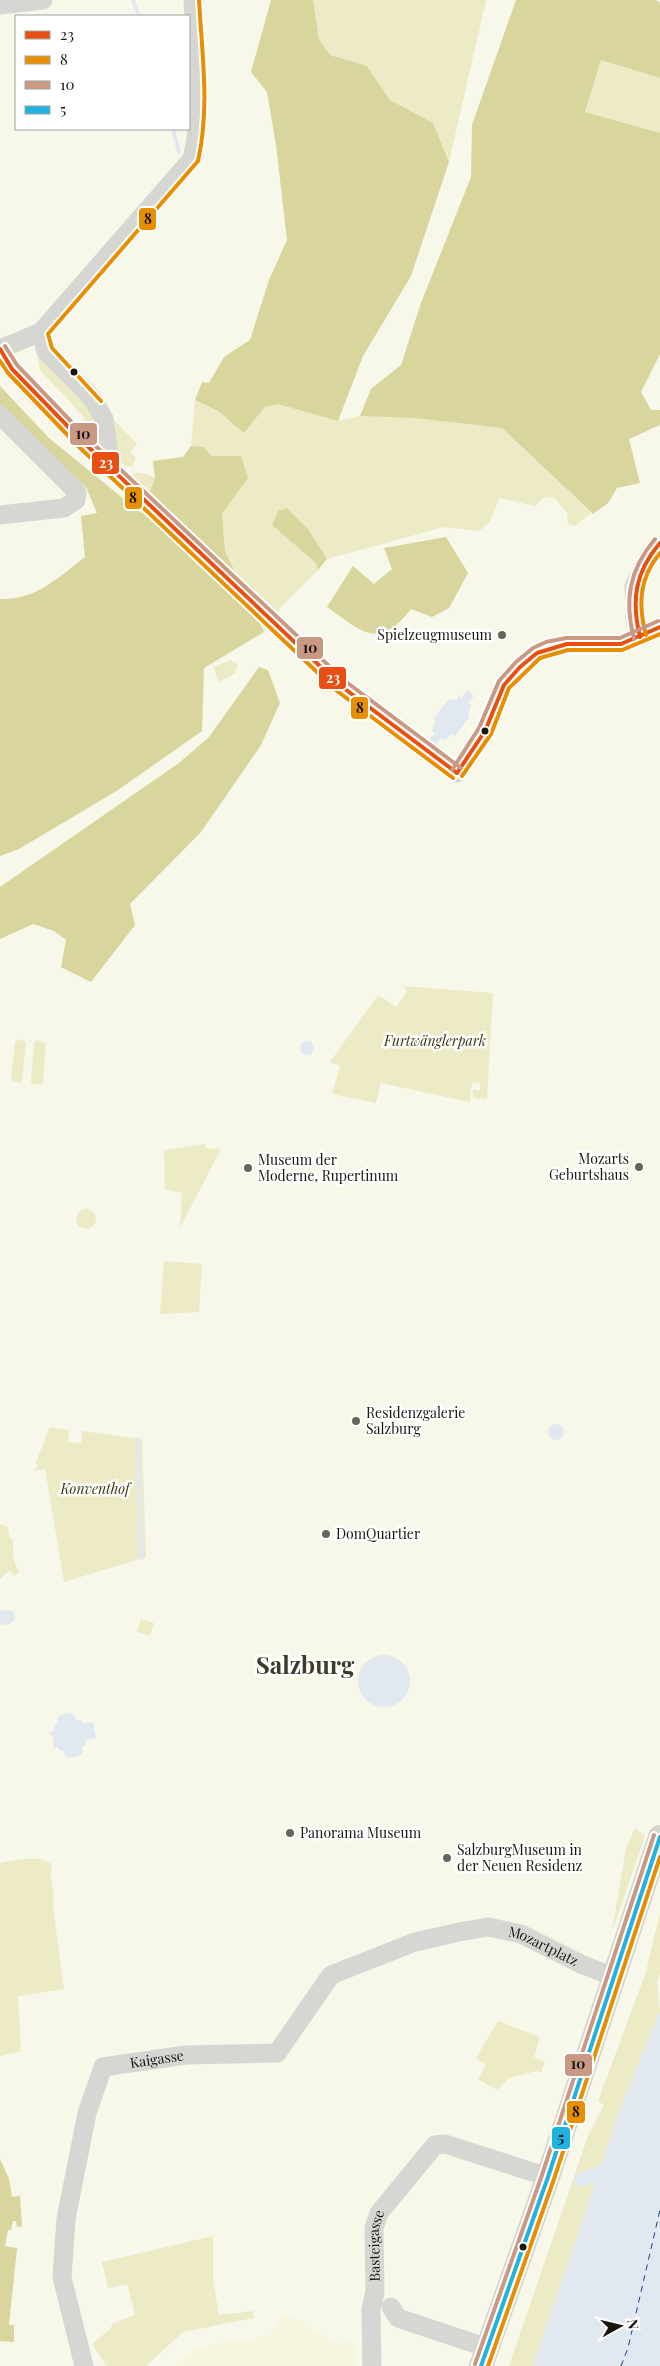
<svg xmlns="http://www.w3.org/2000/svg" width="660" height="2366" viewBox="0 0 660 2366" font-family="'Playfair Display',serif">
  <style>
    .built { fill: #f6f5de }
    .green { fill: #edebc6 }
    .forest { fill: #d8d59d }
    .water { fill: #e2e8ef }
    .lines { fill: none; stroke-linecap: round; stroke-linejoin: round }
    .stream { stroke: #e2e8ef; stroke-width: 4 }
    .canal { stroke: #e2e8ef; stroke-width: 14 }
    .ferry { stroke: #1b3d92; stroke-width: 1; stroke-dasharray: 6 5; stroke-linecap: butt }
    .minor-tunnel { stroke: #d5d5c9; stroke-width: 19; stroke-dasharray: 19 9; stroke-linecap: butt }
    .minor { stroke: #d6d6d3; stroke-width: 19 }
    .major { stroke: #d5d5cc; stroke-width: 24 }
    .bus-1-casing { stroke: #fff; stroke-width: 8 }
    .bus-2-casing { stroke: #fff; stroke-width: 8 }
    .bus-3-casing { stroke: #fff; stroke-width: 8 }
    .bus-4-casing { stroke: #fff; stroke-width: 8 }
    .bus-1 { stroke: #e75012; stroke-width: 4 }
    .bus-2 { stroke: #e78e01; stroke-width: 4 }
    .bus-3 { stroke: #ca9984; stroke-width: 4 }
    .bus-4 { stroke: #21b3df; stroke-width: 4 }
    .bus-dot { fill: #17170e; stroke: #fff; stroke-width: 2 }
    .poi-dot { fill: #65655b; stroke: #fff; stroke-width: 2 }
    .labels { text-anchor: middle; stroke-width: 5; stroke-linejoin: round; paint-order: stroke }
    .poi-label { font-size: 14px; fill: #17170e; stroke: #fff; text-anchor: start }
    .park-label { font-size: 14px; font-style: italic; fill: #3a3810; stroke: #fff }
    .street-label { font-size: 14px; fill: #17170e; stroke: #fff }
    .town-label { font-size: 24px; font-weight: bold; fill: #3d3c29; stroke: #fff }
    .line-badge { stroke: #fff; stroke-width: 2 }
    .badge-label { font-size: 14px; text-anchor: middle; font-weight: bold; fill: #fff }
    .pale-badge-label { font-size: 14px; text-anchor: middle; font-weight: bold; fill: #111 }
  </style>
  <rect width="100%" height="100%" fill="#f7f7ea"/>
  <polygon class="built" points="285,2313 341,2346 345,2340 356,2347 356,2366 175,2366 196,2348 270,2335"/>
  <g class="green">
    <polygon points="313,0 486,0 449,162 432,123 390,100 367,66 330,55 319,40"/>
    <polygon points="601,60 660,78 660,133 585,112"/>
    <polygon points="40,352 61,374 97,418 85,430 79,424 85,418 40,370 37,353"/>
    <polygon points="195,400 218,411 244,433 265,407 278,403 338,421 360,416 414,418 502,428 591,513 575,526 568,524 567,513 555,498 544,497 535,506 499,498 490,522 479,531 444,527 327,559 308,529 287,508 278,511 272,525 316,563 318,570 280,608 264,632 225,551 222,514 248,478 212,456 204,447 191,446"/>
    <polygon points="114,420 137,444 130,452 136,458 132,467 124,466 115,451 109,421"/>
    <polygon points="135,473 143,473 155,478 148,493 132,477"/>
    <polygon points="230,660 238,664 235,674 218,682 214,667"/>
    <polygon points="403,986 493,993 487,1099 473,1098 473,1090 480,1090 480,1083 472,1082 470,1102 381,1083 376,1103 332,1094 340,1066 330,1062 378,995 396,1007 407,991"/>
    <polygon points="18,1039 26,1042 22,1081 19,1083 11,1080 15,1042"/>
    <polygon points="38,1040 46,1043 43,1083 33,1085 31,1082 34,1042"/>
    <polygon points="205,1144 205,1148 221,1149 180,1228 182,1193 165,1190 164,1150"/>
    <circle cx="86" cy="1219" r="10"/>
    <polygon points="164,1261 202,1264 199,1312 160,1314"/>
    <polygon points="50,1427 69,1430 68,1442 81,1443 82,1431 142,1439 146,1557 64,1582 45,1469 33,1471 37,1466 36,1462"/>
    <path d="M0,1524l8,3 2,12h3c0,10 -1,22 6,33l-5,4 -4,-6 -10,9z"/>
    <polygon points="141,1619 154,1623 150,1636 137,1632"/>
    <polygon points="635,1828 645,1836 612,1932 626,1849"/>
    <path d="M22,1859h19l11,5c-4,15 4,29 1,43l11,82 -46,7 3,55 -21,5v-193z"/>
    <polygon points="660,1913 660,1973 657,1983 660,2011 622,2104 533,2366 509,2366 588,2136 604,2105 598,2101 645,1975"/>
    <polygon points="498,2021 540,2037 534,2057 545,2062 541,2072 537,2071 509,2078 497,2090 478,2079 486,2065 476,2058"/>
    <polygon points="213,2236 213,2279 219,2315 253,2311 254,2318 183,2332 146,2366 107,2366 92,2344 110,2329 113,2323 135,2315 127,2284 108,2288 102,2262"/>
  </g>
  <g class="forest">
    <polygon points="271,0 313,0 319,40 330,55 367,66 390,100 433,123 449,162 411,276 363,356 338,421 278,404 265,407 244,433 218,411 195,400 202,382 209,383 224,357 250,340 269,280 287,240 276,145 267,92 251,72"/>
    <polygon points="516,0 656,0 660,3 660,78 601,60 585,112 660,133 660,354 641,392 651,410 660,410 660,425 629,439 640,483 617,488 608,503 593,514 502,428 414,418 360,416 371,389 401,365 421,303 471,177 472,125"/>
    <path d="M0,386l49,52 92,75 14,-35 -2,-17 30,-4 8,-11 13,1 8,9h29l7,22 -26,36 3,37 39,81 -60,36 -2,63 -84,59 -99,59 -19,7v-257c35,2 59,-22 85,-42l-4,-41 16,-3 -11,-26 -86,-80z"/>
    <polygon points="287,508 308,529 327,559 318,570 316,563 272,525 278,511"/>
    <path d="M446,537l22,36 -19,35 -17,9 -21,-8c-33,42 -48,23 -84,-2l26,-41 21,18 18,-15 -8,-21z"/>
    <polygon points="259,667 268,670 280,703 261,745 201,832 130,904 135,925 91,982 61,967 66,940 54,931 33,924 0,939 0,887 179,763 209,737"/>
    <polygon points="0,2159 9,2179 12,2197 20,2196 22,2226 17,2227 16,2221 13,2221 11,2230 8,2230 5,2246 17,2248 9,2325 14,2325 14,2342 0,2341"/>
  </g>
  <g class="water">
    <polygon points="467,690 474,696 468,703 471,705 468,715 470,716 455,736 453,734 444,740 441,738 436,745 429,740 435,733 432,731 435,721 433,719 448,700 457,699 459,696 462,698"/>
    <circle cx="307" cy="1048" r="7"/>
    <circle cx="556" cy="1432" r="8"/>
    <circle cx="384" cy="1681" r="26"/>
    <polygon points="70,1713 74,1715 76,1720 81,1720 83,1724 93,1722 96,1738 86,1740 86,1745 82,1747 83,1752 80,1756 70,1758 65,1756 64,1751 59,1750 57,1747 53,1748 54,1739 49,1732 54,1731 54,1725 58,1724 57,1719 60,1715"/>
    <polygon points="660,2011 660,2366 533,2366 622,2104"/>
  </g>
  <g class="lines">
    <g class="stream">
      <polyline points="133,0 139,16"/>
      <polyline points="173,129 179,152"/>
      <polyline points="138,1439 141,1558"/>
    </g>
    <g class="canal">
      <polyline points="0,1618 8,1617"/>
      <polyline points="581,2180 600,2173"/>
    </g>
    <polyline class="ferry" points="621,2366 628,2348 660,2210"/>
    <g class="minor-tunnel">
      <polyline points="149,505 332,678"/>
      <polyline points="650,554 660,543"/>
    </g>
    <g class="minor">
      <polyline points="0,5 43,0"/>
      <polyline points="41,332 46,351 93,399 104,419 108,449 106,462"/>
      <path d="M0,349l41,-17 151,-173c13,-51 3,-107 1,-159"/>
      <polyline points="0,349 12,369 31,390 149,505"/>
      <polyline points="0,415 77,492 76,500 64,508 0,515"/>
      <polyline points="640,637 635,621 634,586 650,554"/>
      <polyline points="332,678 457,773 485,731 504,685 520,667 537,653 548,648 567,644 621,644 660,627"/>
      <polyline points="391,2307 398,2318 488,2348"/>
      <path id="s1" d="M84,2366l-22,-89 4,-58 21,-106 16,-46 83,-12 91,-2 54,-78 84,-33 44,-10 29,-5 33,7 60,30 33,13"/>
      <path id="s2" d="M372,2366l-1,-57 4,-17 -1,-64 5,-15 56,-68 10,-1 103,33"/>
    </g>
    <polyline class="major" points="481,2366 548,2177 660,1837"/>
    <defs>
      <g id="bus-1">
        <polyline points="0,349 12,369 81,440 341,686 457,773"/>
        <path d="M640,637c-9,-37 -5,-65 20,-94"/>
        <polyline points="457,773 485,731 504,685 520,667 537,653 567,644 621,644 660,627"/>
      </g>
      <g id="bus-2">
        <polyline points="0,361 8,373 77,445 337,691 453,778"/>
        <path d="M101,401l-49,-53 -4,-14 150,-173c12,-53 4,-107 1,-161"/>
        <path d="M646,635c-8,-30 -7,-57 14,-82"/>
        <polyline points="462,776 491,734 509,688 540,658 568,650 622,650 660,634"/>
        <polyline points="488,2366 554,2179 660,1857"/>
      </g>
      <g id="bus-3">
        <polyline points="5,346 17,365 85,436 345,681 461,768"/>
        <path d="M634,639c-10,-39 -5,-69 21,-100"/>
        <polyline points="452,770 479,728 499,681 516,662 533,648 546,642 566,638 620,638 658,621"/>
        <polyline points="475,2364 542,2175 654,1835"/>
      </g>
      <polyline id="bus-4" points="481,2366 548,2177 660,1837"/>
    </defs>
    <use href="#bus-1" class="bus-1-casing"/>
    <use href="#bus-2" class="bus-2-casing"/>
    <use href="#bus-3" class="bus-3-casing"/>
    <use href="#bus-4" class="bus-4-casing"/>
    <use href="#bus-1" class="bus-1"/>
    <use href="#bus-2" class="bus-2"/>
    <use href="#bus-3" class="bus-3"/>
    <use href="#bus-4" class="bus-4"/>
  </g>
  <g class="bus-dot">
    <circle cx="74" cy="372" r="4.5"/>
    <circle cx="485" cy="731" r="4.5"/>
    <circle cx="523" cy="2247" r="4.5"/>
  </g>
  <g class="poi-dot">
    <circle cx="502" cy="635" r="5"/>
    <circle cx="639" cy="1167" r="5"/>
    <circle cx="248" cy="1168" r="5"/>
    <circle cx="356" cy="1421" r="5"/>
    <circle cx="326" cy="1534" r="5"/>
    <circle cx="290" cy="1833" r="5"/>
    <circle cx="447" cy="1858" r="5"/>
  </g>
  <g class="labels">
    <g class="poi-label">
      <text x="492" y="640" text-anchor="end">Spielzeugmuseum</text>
      <text x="629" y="1164" text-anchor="end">Mozarts<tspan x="629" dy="16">Geburtshaus</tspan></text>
      <text x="258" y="1165">Museum der<tspan x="258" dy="16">Moderne, Rupertinum</tspan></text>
      <text x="366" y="1418">Residenzgalerie<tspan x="366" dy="16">Salzburg</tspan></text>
      <text x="336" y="1539">DomQuartier</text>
      <text x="300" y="1838">Panorama Museum</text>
      <text x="457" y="1855">SalzburgMuseum in<tspan x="457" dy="16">der Neuen Residenz</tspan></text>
    </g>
    <g class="park-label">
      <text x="435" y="1046">Furtwänglerpark</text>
      <text x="95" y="1494">Konventhof</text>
    </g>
    <g class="street-label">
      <text dy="5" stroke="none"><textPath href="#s1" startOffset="800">Mozartplatz</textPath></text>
      <text dy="5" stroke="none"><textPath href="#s1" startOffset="361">Kaigasse</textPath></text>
      <text dy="5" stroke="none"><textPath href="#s2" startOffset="121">Basteigasse</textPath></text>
    </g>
    <g class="town-label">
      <text x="305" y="1674">Salzburg</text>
    </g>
  </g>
  <g class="line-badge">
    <rect x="138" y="207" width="19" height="24" rx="5" fill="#e78e01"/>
    <rect x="69" y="422" width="29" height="24" rx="5" fill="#ca9984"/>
    <rect x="91" y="451" width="29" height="24" rx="5" fill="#e75012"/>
    <rect x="124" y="486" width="19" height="24" rx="5" fill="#e78e01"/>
    <rect x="296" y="636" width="28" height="24" rx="5" fill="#ca9984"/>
    <rect x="318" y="666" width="29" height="24" rx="5" fill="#e75012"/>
    <rect x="350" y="696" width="19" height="24" rx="5" fill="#e78e01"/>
    <rect x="564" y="2053" width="29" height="24" rx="5" fill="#ca9984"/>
    <rect x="566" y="2100" width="20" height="24" rx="5" fill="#e78e01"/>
    <rect x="551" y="2126" width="20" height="24" rx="5" fill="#21b3df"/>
  </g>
  <g class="badge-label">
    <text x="106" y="468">23</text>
    <text x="333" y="683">23</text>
  </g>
  <g class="pale-badge-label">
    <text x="148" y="224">8</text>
    <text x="83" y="439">10</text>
    <text x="133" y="503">8</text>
    <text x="310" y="653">10</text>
    <text x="360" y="713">8</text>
    <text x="578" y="2069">10</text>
    <text x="576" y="2117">8</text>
    <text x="561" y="2143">5</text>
  </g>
  <rect x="15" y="15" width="175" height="115" fill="#ffffff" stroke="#a2a29f"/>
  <rect x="25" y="31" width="25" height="8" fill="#e75012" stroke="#a2a29f"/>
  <text x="60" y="40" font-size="15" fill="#17170e">23</text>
  <rect x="25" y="56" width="25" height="8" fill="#e78e01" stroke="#a2a29f"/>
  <text x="60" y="65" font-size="15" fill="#17170e">8</text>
  <rect x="25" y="81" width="25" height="8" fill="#ca9984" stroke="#a2a29f"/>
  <text x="60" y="90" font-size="15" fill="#17170e">10</text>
  <rect x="25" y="106" width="25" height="8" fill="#21b3df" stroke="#a2a29f"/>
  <text x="60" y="115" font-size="15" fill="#17170e">5</text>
  <g transform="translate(620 2326) rotate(82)" stroke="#ffffff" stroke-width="4" paint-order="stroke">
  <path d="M0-4L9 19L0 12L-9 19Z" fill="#17170e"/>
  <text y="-8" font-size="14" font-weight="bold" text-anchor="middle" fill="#17170e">N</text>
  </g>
</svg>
